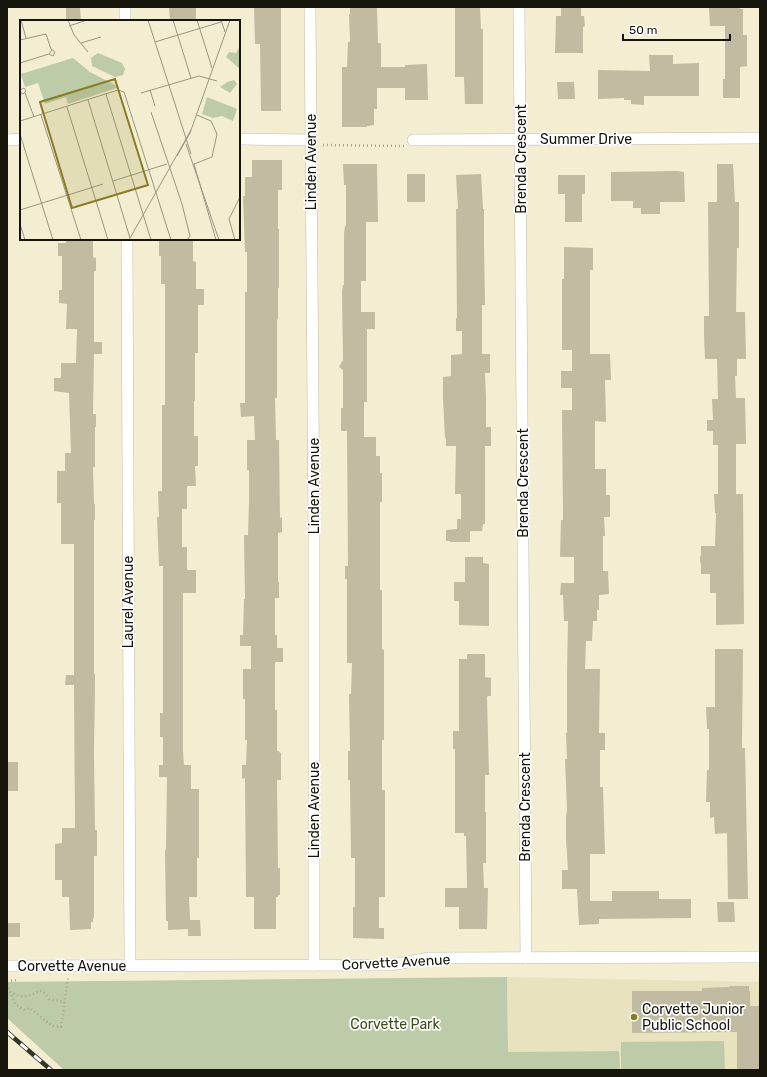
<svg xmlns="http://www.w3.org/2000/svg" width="767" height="1077" viewBox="0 0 767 1077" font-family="Rubik,sans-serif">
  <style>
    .built { fill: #e9e2bf }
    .green { fill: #bdcba9 }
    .building { fill: #c1bba1 }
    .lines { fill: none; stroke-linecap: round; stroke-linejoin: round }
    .street-casing { stroke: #c1bba2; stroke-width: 12 }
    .path { stroke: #a7a28d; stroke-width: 2.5; stroke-dasharray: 1 3; stroke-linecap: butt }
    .street { stroke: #fff; stroke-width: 11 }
    .rail-casing { stroke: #363428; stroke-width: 4.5 }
    .rail { stroke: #fff; stroke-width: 3; stroke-dasharray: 9; stroke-linecap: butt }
    .poi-dot { fill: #887d24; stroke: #fff; stroke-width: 1.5 }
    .labels { text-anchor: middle; stroke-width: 3.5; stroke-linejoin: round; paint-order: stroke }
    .street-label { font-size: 14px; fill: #16140b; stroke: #fff }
    .poi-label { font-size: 14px; fill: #16140b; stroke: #fff; text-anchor: start }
    .park-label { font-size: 14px; fill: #3a4c15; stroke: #fff }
    .inset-road { fill: none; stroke: #9b9682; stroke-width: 1 }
    .view { fill: #887d24; fill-opacity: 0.15; stroke: #887d24; stroke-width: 2 }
    .inset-edge { fill: none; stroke: #16140b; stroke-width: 2 }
  </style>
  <rect width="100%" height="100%" fill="#f3edd2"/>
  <polygon class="built" points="507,977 760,982 760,1070 620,1070 619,1051 508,1052"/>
  <g class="green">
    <polygon points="507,977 508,1052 619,1051 620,1070 64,1070 7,1018 7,982"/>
    <polygon points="724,1041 725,1070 621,1070 621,1042"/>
  </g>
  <g class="building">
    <polygon points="66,7 80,7 81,21 66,21"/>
    <polygon points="169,7 196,7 196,21 170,21"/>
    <polygon points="254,7 281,7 281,111 261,111 260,44 255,44"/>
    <polygon points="350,7 377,7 378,43 381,43 381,67 405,67 405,65 427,64 428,100 405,100 405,88 377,88 377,109 374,109 374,125 367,126 367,127 342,127 342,67 347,67 348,42 350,42 349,14 350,14"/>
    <polygon points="455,7 480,7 481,29 483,29 483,104 465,104 464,77 455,77"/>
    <polygon points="561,7 581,7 581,16 584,16 585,26 583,27 583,53 555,53 556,16 561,16"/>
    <polygon points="709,8 740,8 740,9 743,9 743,35 747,35 747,66 740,67 740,98 723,98 723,79 725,79 725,26 710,26"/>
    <polygon points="649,55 673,55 673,64 699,63 699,96 644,96 644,105 631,104 631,100 624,100 624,98 598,99 598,70 650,71"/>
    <polygon points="557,82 574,82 575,99 558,99"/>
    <polygon points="252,160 282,160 282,190 278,190 278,229 279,229 279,288 278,288 278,319 277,319 277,398 275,398 276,440 279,440 280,518 282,517 282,532 278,533 278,582 279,582 279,598 275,598 275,635 277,635 277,648 283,648 283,662 275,662 275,710 277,710 277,751 279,751 279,752 281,753 281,780 277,780 278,868 280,868 280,895 278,895 278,897 276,897 276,929 254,929 254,897 246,897 245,778 242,779 242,765 246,765 247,740 245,740 245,699 243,699 243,669 251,669 251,646 240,646 240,635 243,635 244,599 245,599 244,535 248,535 249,501 249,470 247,470 247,440 255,440 254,416 241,417 240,403 245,403 245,292 247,292 247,252 245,252 243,196 245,196 245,177 252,177"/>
    <polygon points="343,164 377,164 378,222 366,222 366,281 361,281 361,312 375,312 375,329 367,329 367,402 364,402 364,437 376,437 376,456 380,456 380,473 382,473 382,502 380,502 380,590 382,590 382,649 384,650 384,740 382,740 382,790 385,790 385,897 379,897 379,928 384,928 384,939 353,938 353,907 355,907 355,858 351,858 350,780 348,780 348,751 350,751 349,694 351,694 352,663 347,663 347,579 345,579 345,566 348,566 347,431 341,431 341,408 343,408 343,370 339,367 343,360 342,292 343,285 344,285 344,234 345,226 346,226 346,185 344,185"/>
    <polygon points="717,164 733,164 735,202 739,202 739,248 737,248 736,312 745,312 746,359 737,359 737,376 735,376 736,398 745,398 746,444 736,444 736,494 743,494 744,624 716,625 716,593 710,593 710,574 701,574 701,564 700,562 700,557 701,555 701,546 715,546 716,513 715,513 714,494 718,494 718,445 713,445 713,431 707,431 707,420 713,420 712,399 718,399 717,359 705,359 704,335 704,316 709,316 708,202 717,202"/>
    <polygon points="677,171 684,172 685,202 660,202 660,214 641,214 641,208 633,208 633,201 611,201 611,172"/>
    <rect x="407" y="174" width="18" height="28"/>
    <polygon points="481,174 483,209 484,209 484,245 485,305 482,305 482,354 490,354 490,373 485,373 486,399 486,427 491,427 491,446 485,446 485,524 483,524 482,531 470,531 470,542 450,542 450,541 446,541 446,530 457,529 457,519 461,519 461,494 455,494 456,446 446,446 446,438 445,438 443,398 443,377 451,376 451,355 462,354 462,331 456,331 456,318 457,318 456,209 458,209 456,175"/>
    <polygon points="558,175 585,175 585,194 582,194 582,222 565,222 565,194 558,194"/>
    <polygon points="159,239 189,239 189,241 193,241 193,261 196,262 196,289 204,289 204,305 198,305 198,353 195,353 195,401 194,401 194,436 198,436 198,466 195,466 196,486 187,486 187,509 182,509 182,547 187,547 187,570 196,570 196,593 183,593 183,752 184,765 191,765 191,789 199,789 199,858 197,858 197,897 189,897 190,920 200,920 201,936 188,936 188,929 168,930 168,921 166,921 165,850 166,850 167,777 159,777 159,765 163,765 163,737 160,737 160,713 163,713 163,566 159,566 157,517 159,517 158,491 162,491 162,405 165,405 165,284 161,284 161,256 159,256"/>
    <polygon points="66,240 93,240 93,257 94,257 94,258 96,258 96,271 94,271 94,342 102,342 102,354 94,354 93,414 96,414 96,427 95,427 95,467 93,467 94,504 95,504 95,520 94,520 94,674 95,674 95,689 94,751 95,830 97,830 97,856 94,856 94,918 93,918 93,922 91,922 91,929 70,930 69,897 62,897 62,880 55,880 55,844 62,843 62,828 75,828 74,685 65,685 66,675 74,675 74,544 61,544 61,503 57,503 57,471 65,471 65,453 71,453 69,393 54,391 54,378 61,378 61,363 76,363 77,329 66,329 67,304 59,303 59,290 62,290 62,256 58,256 58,243 66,243"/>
    <polygon points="564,247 593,248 593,270 590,270 590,354 610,354 611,380 605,380 606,422 595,421 595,469 606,469 606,495 610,495 610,517 604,517 605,536 603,536 603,571 608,571 609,594 599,595 599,610 597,610 597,621 593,621 592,641 586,641 585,669 600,669 599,733 605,733 605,750 600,750 600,787 603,787 605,854 590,854 590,901 612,901 612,891 659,891 659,899 691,899 691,918 599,919 599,924 579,925 577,889 562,889 562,870 568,870 566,839 566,817 567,810 565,759 567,759 566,733 567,733 567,672 568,621 564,621 563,595 560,595 561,583 574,583 574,557 560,557 561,520 563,520 562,410 572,410 572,388 561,388 561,371 572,371 572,350 562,350 562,279 564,279"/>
    <polygon points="465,557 483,557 483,563 489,564 489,626 459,625 459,601 454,601 454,582 465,582"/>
    <polygon points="715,649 743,649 742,748 745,748 748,899 728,899 727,833 715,834 714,817 710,818 710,802 706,802 707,770 709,770 709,729 707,729 706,707 715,707"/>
    <polygon points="467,654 485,654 485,677 491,678 491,696 488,696 487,697 489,775 485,775 485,812 486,812 486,863 483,863 484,888 488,888 487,929 459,929 459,907 445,907 445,888 467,888 466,836 464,836 464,833 455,833 455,749 453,749 453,731 459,731 459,659 467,659"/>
    <rect x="7" y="762" width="11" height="29"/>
    <polygon points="717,902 734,902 735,922 718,922"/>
    <rect x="7" y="923" width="13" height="14"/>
    <polygon points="729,986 749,986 749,991 750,991 750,1006 760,1006 760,1070 737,1070 737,1032 632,1033 632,991 702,991 702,988 729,987"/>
  </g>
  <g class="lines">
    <defs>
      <g id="street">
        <polyline points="125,7 125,21"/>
        <polyline points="310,7 314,534 314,965"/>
        <polyline points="519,7 526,958"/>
        <polyline points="239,139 310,140"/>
        <polyline points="7,140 21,139"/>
        <polyline points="413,140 760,138"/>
        <polyline points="127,239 130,965"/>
        <polyline points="7,966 391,965 429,958 760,957"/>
      </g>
    </defs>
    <use href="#street" class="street-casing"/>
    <g class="path">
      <polyline points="323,145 404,146"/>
      <polyline points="7,981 18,980"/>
      <polyline points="7,984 15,1004 25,1010 30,1008 52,1026 61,1027 68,978"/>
      <path d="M10,992c5,2 11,5 17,4 12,-2 12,-12 22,3l16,3"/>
    </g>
    <use href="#street" class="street"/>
    <defs>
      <polyline id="rail" points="7,1032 51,1070"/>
    </defs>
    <use href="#rail" class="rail-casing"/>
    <use href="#rail" class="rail"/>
  </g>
  <circle class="poi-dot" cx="634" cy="1017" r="4"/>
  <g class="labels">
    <g class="street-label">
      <text x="586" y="144">Summer Drive</text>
      <text transform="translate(521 159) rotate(-90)" y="5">Brenda Crescent</text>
      <text transform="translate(311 162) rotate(-90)" y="5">Linden Avenue</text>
      <text transform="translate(523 483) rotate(-90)" y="5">Brenda Crescent</text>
      <text transform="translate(314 486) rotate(-90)" y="5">Linden Avenue</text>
      <text transform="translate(128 602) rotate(-90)" y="5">Laurel Avenue</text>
      <text transform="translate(525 807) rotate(-90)" y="5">Brenda Crescent</text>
      <text transform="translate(314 810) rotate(-90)" y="5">Linden Avenue</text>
      <text transform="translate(396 962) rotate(-3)" y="5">Corvette Avenue</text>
      <text x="72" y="971">Corvette Avenue</text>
    </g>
    <g class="poi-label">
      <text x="642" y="1014">Corvette Junior<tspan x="642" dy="16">Public School</tspan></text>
    </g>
    <g class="park-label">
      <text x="395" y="1029">Corvette Park</text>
    </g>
  </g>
  <g transform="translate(20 20)">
    <rect width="220" height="220" fill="#f3edd2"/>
    <path d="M220,26v23l-14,-12 3,-5 7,1zM78,33l24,10 3,6 -2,6 -8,2 -23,-11 -1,-8zM53,38l17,14 29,15 -51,17 -2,-7 -21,7 -7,-21 -13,4 -4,-13zM214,60l3,4 -7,9 -10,-6 7,-5zM187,77l30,12 -4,12 -11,-5 -9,2 -11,-4z" fill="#bdcba9"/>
    <path class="inset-road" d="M1,0l5,18M48,0l6,15 14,17M128,0l43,134M153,0l18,58M177,0l15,48M201,0l4,12M49,6l18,-6M0,20l26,-6 5,15 4,3 -2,4 -4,-2M135,22l66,-20M61,23l20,-6M0,43l29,-9 3,-4M0,70l4,-2 2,3 -3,3 -3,-2M130,70l5,16M5,73l9,24M121,73l58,-17 18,5M86,74l45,146M68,80l42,138M47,87l41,133M131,92l31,92 8,32 -3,4M21,95l40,125M0,101l98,-31 6,2 47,148M0,114l33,106M166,124l33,96M157,136l13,-23 40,-113M174,144l18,-7 5,-23 -6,-13 -14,-6M174,144l22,76M93,161l54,-17M0,190l83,-26M0,204l5,16M109,220l62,-110M215,220l-6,-21 11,-22"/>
    <path class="view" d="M95,59l33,106 -76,23 -32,-106z"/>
    <rect width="220" height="220" class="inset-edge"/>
  </g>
  <rect width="767" height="1077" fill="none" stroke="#16140b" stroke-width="16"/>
  <path d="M623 34v6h107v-6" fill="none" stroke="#16140b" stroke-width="2"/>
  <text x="629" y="34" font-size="12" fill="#16140b" stroke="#ffffff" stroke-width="3" paint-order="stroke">50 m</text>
</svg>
